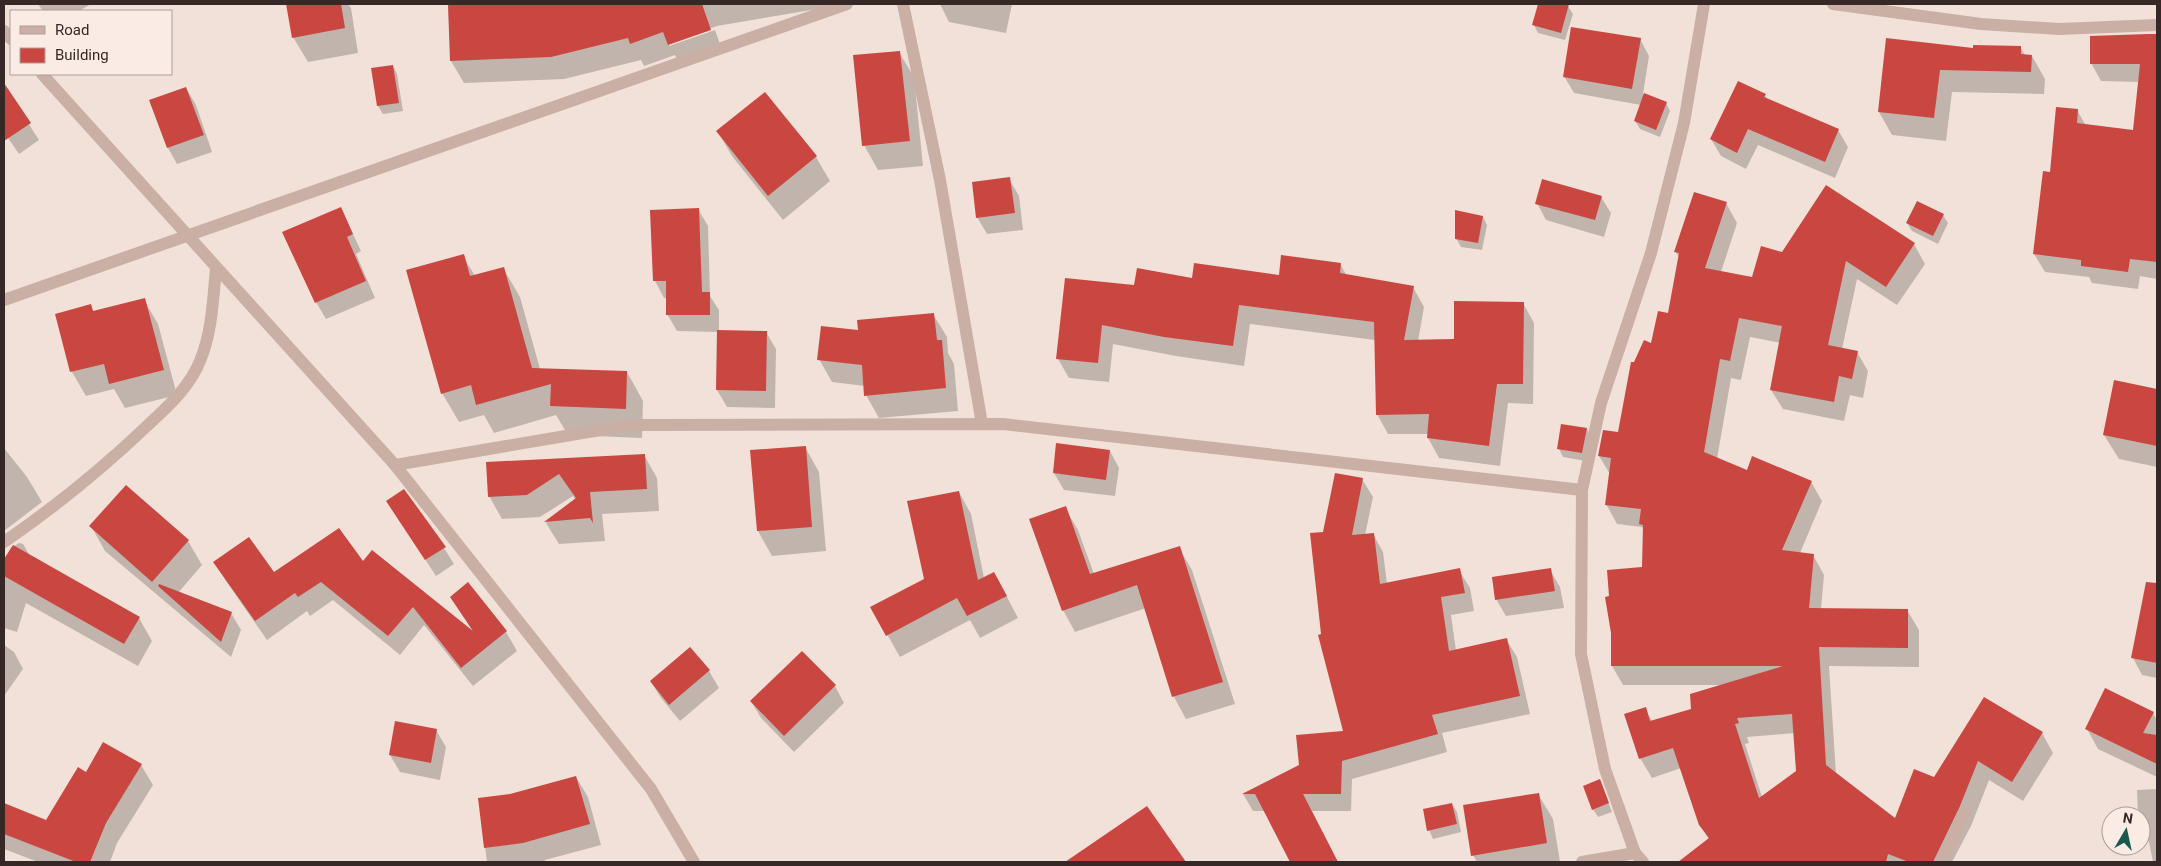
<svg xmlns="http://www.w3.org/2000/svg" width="2161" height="866" viewBox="0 0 2161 866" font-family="Roboto,sans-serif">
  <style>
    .shadow { fill: #0003; fill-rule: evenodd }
    .building { fill: #c94740; fill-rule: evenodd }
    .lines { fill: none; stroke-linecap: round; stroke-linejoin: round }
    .street { stroke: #caafa5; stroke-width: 12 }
  </style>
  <rect width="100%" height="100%" fill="#f2e1d9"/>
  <g class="shadow">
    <polygon points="38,4 91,4 79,11 43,11"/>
    <polygon points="287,4 348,4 351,8 358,53 308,62 293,37"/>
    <polygon points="448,4 518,4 519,6 529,4 835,4 835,6 717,26 669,44 669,46 715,30 723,52 682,67 675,55 644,66 641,60 564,79 464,83 451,61"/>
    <polygon points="940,4 1012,4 1006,33 949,22"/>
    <polygon points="1539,4 1568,6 1573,14 1565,40 1538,33 1534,25"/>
    <polygon points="2148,35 2157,36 2157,279 2140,276 2138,289 2092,283 2089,277 2045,272 2034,254 2051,174 2077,110 2086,126 2134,132 2139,82 2101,81 2091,63"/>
    <polygon points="1640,39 1649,56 1643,94 1666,103 1670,111 1660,137 1640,129 1635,121 1641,105 1574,93 1564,76"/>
    <polygon points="1887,40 1974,50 2020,47 2025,55 2032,56 2045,79 2044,94 1952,92 1946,141 1892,135 1879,112"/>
    <polygon points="899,52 914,77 923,166 878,170 864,145"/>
    <polygon points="393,66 397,74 403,111 383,114 378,106 373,69"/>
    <polygon points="4,86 39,140 19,154 4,132"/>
    <polygon points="186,88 196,105 212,152 177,164 168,148"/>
    <polygon points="765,94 816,157 830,181 783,220 732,156 718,132"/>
    <polygon points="1765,95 1767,99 1838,130 1848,147 1835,178 1758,145 1746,169 1721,156 1711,139"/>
    <polygon points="1009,179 1019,196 1023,230 987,234 977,217"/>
    <polygon points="1601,197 1611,213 1604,237 1546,220 1537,203"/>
    <path d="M1726,203l11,20 -16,49 32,6 29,-25 132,-9 11,20 -28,41 -40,-26 -15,70 15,3 11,19 -5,27 -13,-3 -6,26 -61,-12 -12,-19 10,-47 -31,-6 -9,43 -10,-2 -14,81 30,12 64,11 11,19 -22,52 13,2 11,20 -3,34 86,1 12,20v37l-90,-1 7,108 59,46 40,-41 107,-46 11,20 -30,48 -34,-21 -18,46 -19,36h-268l-1,-2 26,-20 -9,-16 -19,-56 -29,10 -12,-20 5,-49 7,12 40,-11 29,-25h-98l-11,-19 -1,-69 32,-29 1,-37 -2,-4 -25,-3 -11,-20 4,-30 -11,-18 20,-23 16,-69 17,-19 16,-30 11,-57 -3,-6zM1795,733l2,39 -35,25 -17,-53 4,-1 -2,-6z"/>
    <polygon points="341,209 361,251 356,254 375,298 326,319 316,302"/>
    <polygon points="698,209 708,226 710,296 719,310 719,331 766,332 776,349 775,408 727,407 717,390 719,332 677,331 667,314 667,298 664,298 655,281 652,211"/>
    <polygon points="1943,215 1948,223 1938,244 1912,231 1907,223"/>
    <polygon points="1483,217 1487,225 1482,250 1461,247 1456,238"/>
    <polygon points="463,256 475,276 503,268 520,297 540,369 627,372 643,401 642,438 568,435 556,415 494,433 484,415 459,422 442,393"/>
    <polygon points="1340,264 1347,276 1413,287 1424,307 1418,341 1455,340 1523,303 1534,323 1533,404 1508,403 1500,466 1439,458 1428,438 1428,434 1388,434 1377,414 1375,340 1250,324 1244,366 1176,356 1113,344 1109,382 1069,378 1058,359 1135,287 1193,280 1280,276"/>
    <polygon points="144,300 158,324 177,395 125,408 114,389 86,396 72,372 90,306 94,312"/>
    <polygon points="933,314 947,337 948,353 954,364 958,411 879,418 866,395 865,386 832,382 819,359 860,332"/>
    <polygon points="2115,382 2157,390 2157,467 2119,459 2104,435"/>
    <polygon points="1587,429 1591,437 1586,461 1563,457 1559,449"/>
    <polygon points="805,447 819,472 826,551 772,556 758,531 751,451"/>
    <polygon points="4,448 27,477 42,502 4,531"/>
    <polygon points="1110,451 1119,468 1115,496 1064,490 1054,473"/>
    <polygon points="644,455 657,478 659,511 602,514 605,541 559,544 546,523 575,500 573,496 540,517 502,519 489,496 488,463"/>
    <polygon points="1362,479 1373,497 1365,535 1373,534 1383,552 1387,584 1459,570 1470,588 1474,611 1451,615 1456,651 1506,639 1517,657 1530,714 1442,733 1447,752 1352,779 1351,811 1312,811 1338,862 1291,862 1265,811 1253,811 1243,794 1300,765 1344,732 1323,635 1324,533"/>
    <polygon points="959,492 971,514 984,578 1006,595 1018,618 980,638 970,620 900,657 872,608 925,580"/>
    <polygon points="1065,508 1078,530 1094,574 1179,548 1192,570 1235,704 1186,719 1174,697 1146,608 1075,632 1063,610"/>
    <polygon points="398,518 444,548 454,564 436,576"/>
    <polygon points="91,526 188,541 202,565 178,593 231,613 241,630 231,657 105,551"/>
    <polygon points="19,543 23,544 30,556 139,618 152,641 138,666 26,603 17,632 4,628 4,561 11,548"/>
    <polygon points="215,562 274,574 362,563 473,632 452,597 468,584 506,632 517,651 473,686 424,625 400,655 333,600 310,616 307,611 267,640 226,581"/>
    <polygon points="1550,570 1560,587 1564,608 1506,616 1496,599"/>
    <polygon points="2142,611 2157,614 2157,678 2142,675 2133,658"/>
    <polygon points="4,645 14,652 23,669 4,696"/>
    <polygon points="690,649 709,671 719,688 680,721 661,698 651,682"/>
    <polygon points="835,686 844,703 794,752 761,718 751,701"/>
    <polygon points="2153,713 2157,720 2157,777 2098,749 2087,729"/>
    <polygon points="436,730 446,747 440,780 400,772 390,755"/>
    <polygon points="141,765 153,785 117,843 110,862 38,862 4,849 4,804 47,821 86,773"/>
    <polygon points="576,777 588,797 601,845 545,860 545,862 487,862 479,799 510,796"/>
    <polygon points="1600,781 1612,812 1598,817 1593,809"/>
    <polygon points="2157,789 2157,862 2153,862 2148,837 2141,825 2141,816 2138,816 2137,790"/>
    <polygon points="1538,794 1553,819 1560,862 1477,862 1473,855"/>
    <polygon points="1452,804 1457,812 1461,832 1433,839 1429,830"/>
    <polygon points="1147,808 1184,862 1074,862 1072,859"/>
  </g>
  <g class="building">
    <polygon points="286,4 341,4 345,28 292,38"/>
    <polygon points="448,4 702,4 711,30 668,45 663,32 630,44 628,38 551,57 450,61"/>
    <polygon points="1538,4 1569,4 1561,33 1532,25"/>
    <polygon points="1571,27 1641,38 1632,89 1563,77"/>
    <polygon points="2148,34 2157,34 2157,262 2130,259 2128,272 2081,266 2081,260 2033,254 2043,171 2050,172 2056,107 2078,109 2077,123 2133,130 2140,64 2090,64 2090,36"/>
    <polygon points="1886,38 1973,48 1973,45 2021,46 2021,54 2032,55 2031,72 1940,70 1934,118 1878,112"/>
    <polygon points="900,51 910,141 862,146 853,55"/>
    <polygon points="393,65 399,103 377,106 371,68"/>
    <polygon points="1738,81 1766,94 1764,97 1839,129 1825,162 1748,129 1737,153 1710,139"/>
    <polygon points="4,83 31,123 4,141"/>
    <polygon points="186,87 204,135 167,148 149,100"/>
    <polygon points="765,92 817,156 768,196 716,131"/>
    <polygon points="1644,93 1667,102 1656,130 1634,121"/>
    <polygon points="1010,177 1015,213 976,218 972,182"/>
    <polygon points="1542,179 1602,196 1595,220 1535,204"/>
    <path d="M1826,185l89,58 -29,44 -40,-26 -18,84 30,6 -6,28 -13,-3 -5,26 -64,-12 12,-64 -43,-8 -9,43 -10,-2 -16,93 43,18 5,-14 60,25 -30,69 32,4 -5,54 99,1v39l-89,-1 7,118 69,53 19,-49 20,8 50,-80 59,35 -31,50 -34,-21 -18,45 -27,56h-24l-21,-8 -2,8h-208l31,-24 -10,-13 -26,-77 -34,11 -15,-45 22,-7 4,14 41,-12 -1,-15 93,-28h-172v-33l-6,-36 4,-1 -2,-26 35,-3 1,-42 -4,-1 2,-15 -36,-4 6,-47 -13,-2 5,-26 15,2 13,-70h3l10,-22 7,3 7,-32 10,2 11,-60 -5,-1 20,-60 33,10 -22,66 47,9 9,-31 21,6zM1792,714l4,57 -37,27 -24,-74 4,-1 -2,-5z"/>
    <polygon points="1917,201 1944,214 1933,236 1906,223"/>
    <polygon points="341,207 353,234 347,237 366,281 315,303 282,232"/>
    <polygon points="699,208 702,292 710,292 710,315 666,315 666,281 653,281 650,210"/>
    <polygon points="1455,210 1483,216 1478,243 1455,239"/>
    <polygon points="464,254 470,276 504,267 532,368 627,371 626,409 550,406 551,384 476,405 471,385 441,394 406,270"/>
    <polygon points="1281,255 1341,263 1340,273 1414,286 1404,340 1454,339 1454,301 1524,302 1523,384 1497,384 1489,446 1427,438 1429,414 1376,415 1374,322 1239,305 1233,346 1164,337 1102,325 1098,363 1056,359 1065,278 1134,285 1137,268 1192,278 1194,263 1279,275"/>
    <polygon points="145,298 164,370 109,384 104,364 70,372 55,314 91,304 93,311"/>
    <polygon points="934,313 937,340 942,340 946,388 864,396 862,365 817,360 821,326 858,330 857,320"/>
    <polygon points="717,330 767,331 766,391 716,390"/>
    <polygon points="2114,380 2157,389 2157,446 2103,435"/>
    <polygon points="1561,424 1587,428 1582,453 1557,449"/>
    <polygon points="1056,443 1110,450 1106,480 1053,473"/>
    <polygon points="806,446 812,527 757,531 750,450"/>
    <polygon points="645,454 647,489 590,492 593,523 590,518 544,522 576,498 559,474 527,495 488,497 486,462"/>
    <polygon points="1335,473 1363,478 1352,535 1374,533 1380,584 1460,568 1465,593 1441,597 1449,651 1507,638 1520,696 1432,715 1438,734 1342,761 1341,794 1303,794 1338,862 1290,862 1255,794 1242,794 1299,765 1296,735 1343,731 1318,635 1321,634 1310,533 1323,532"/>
    <polygon points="126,485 189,540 152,582 89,526"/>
    <polygon points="404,489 446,547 425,560 386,501"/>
    <polygon points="959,491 978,580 994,572 1007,596 967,616 957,598 886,636 870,607 924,579 907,501"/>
    <polygon points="1066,506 1090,574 1180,546 1223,682 1172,697 1137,585 1062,611 1029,519"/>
    <polygon points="339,528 363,561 372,550 473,631 450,597 468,582 507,631 461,668 413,607 388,636 321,582 298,597 295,593 255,621 213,562 249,537 274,572"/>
    <polygon points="13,545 140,617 124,644 4,576 4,559"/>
    <polygon points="1551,568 1555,591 1495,600 1492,577"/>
    <polygon points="2146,582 2157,583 2157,663 2131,658"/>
    <polygon points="159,584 232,612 221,642 158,586"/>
    <polygon points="690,647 710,670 669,705 650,681"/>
    <polygon points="802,651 836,685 784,736 750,701"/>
    <polygon points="2105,688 2154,712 2143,733 2157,735 2157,764 2085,729"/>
    <polygon points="395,721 437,729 431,763 389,755"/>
    <polygon points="103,742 142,764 106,823 90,862 76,862 4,834 4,803 46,820 78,767 86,772"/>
    <polygon points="576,776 590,824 523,843 484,848 478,798 510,794"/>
    <polygon points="1600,779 1609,803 1592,810 1583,786"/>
    <polygon points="1539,793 1547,843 1471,856 1463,805"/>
    <polygon points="1452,803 1457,824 1427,831 1423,809"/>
    <polygon points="1147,806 1186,862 1065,862"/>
  </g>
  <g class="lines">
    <g class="street">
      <polyline points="903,4 940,180 982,424"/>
      <polyline points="1833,4 1981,24 2059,29 2157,25"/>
      <polyline points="4,31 11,39"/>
      <polyline points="42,74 395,465 651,789 694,862"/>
      <polyline points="4,300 847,4"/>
      <polyline points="395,465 630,425 1003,424 1582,490"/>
      <path d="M4,542c51,-35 99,-74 144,-117 20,-19 41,-37 52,-64 12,-29 13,-61 16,-93"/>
      <polyline points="1582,862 1635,853"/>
      <polyline points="1643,862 1635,853 1605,769 1581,654 1582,490 1601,403 1651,253 1684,123 1704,4"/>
      <polyline points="1941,862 1965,812"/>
    </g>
  </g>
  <rect width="2161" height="866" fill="none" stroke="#362826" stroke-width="10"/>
  <rect x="10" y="10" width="162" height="65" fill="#faece5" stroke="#ac9e99"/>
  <rect x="20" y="26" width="25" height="8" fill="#caafa5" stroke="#ac9e99"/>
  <text x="55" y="35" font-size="15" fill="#362826">Road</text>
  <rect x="20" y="48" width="25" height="15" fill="#c94740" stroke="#ac9e99"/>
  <text x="55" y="60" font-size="15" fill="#362826">Building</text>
  <g transform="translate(2126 831) rotate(9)"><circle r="24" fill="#faece5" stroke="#ac9e99"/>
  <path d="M0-4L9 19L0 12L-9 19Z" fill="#1b5850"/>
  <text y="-8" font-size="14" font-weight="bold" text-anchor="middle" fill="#362826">N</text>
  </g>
</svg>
